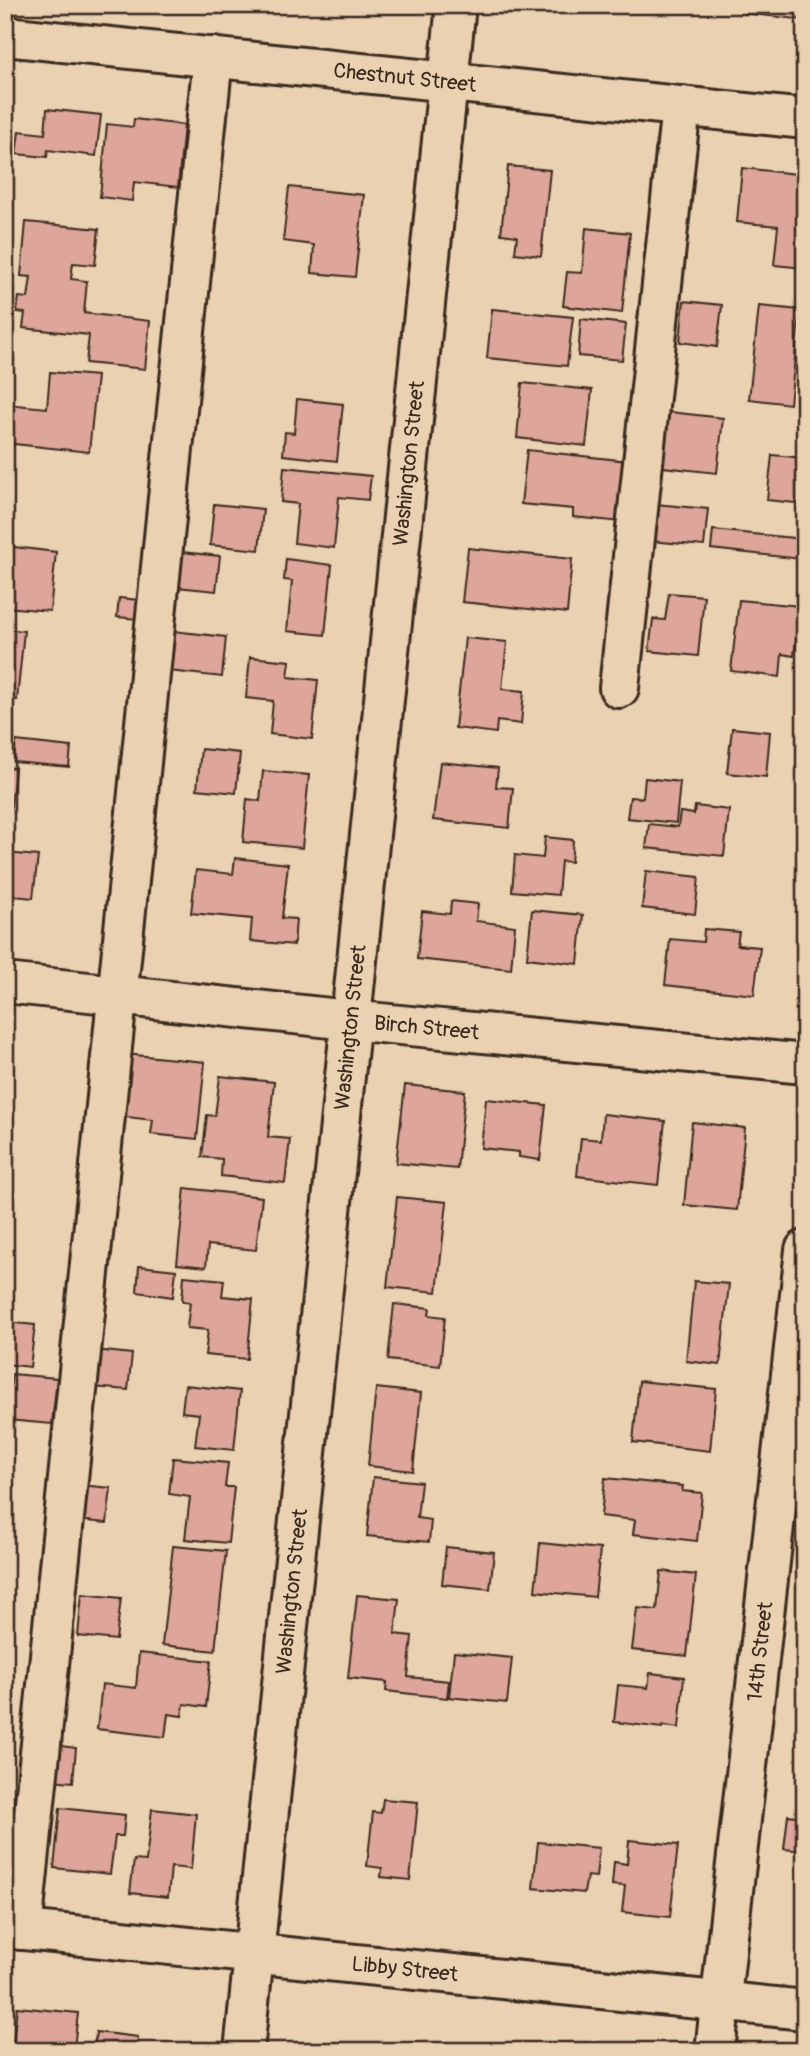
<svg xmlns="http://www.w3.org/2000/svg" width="810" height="2056" viewBox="0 0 810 2056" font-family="Pangolin,sans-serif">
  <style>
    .building { fill: #dea59a; stroke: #3b2a1e; stroke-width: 2 }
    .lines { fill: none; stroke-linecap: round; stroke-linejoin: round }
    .minor-casing { stroke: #3b2a1e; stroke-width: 44 }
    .minor { stroke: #e9d1b2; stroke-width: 38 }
    .labels { text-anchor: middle; stroke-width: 5; stroke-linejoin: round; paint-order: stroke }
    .street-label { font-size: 21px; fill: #3b2a1e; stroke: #e9d1b2 }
  </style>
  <rect width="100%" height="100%" fill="#e9d1b2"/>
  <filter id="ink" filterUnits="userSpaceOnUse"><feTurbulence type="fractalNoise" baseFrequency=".0143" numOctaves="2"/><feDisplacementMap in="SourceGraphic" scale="14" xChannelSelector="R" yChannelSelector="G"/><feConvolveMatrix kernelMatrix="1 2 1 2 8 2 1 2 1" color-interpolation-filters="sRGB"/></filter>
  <g filter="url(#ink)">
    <g class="building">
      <polygon points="745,5 805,5 805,20 744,13"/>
      <polygon points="47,109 101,115 96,156 48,150 47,157 16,154 19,131 45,134"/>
      <polygon points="134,119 184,125 178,187 134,182 132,201 100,197 107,124 133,127"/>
      <polygon points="508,166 550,170 541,256 515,253 517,236 501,234"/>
      <polygon points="742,168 805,175 805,268 774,265 778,226 737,222"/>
      <polygon points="289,187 364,195 355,277 312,273 314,245 283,241"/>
      <polygon points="26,222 99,229 95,265 73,263 71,279 87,281 84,313 150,321 145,369 86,363 89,335 23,328 25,313 17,312 19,297 28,298 31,277 21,276"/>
      <polygon points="586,228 630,233 622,313 563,306 567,272 582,273"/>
      <polygon points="684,301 722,305 717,347 680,342"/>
      <polygon points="759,306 800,310 790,404 749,399"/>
      <polygon points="492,309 573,317 567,366 487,358"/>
      <polygon points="581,319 626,324 622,360 578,356"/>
      <polygon points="50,372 97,376 89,452 5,443 6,404 47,408"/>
      <polygon points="522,383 592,390 586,446 517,438"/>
      <polygon points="297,399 343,404 337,461 283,455 285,432 294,433"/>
      <polygon points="669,412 723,418 717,473 663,467"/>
      <polygon points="527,450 628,461 622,522 573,517 573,509 521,504"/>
      <polygon points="772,455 805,458 805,504 767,500"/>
      <polygon points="284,467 371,476 368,500 339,497 334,548 294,543 298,504 281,502"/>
      <polygon points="214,504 263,509 259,550 210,545"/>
      <polygon points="655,504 708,509 704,546 651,541"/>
      <polygon points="713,530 803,539 801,559 711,549"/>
      <polygon points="5,546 56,552 50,611 5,607"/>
      <polygon points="468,548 572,559 567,613 462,602"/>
      <polygon points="181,552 220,556 216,591 177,587"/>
      <polygon points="286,559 332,565 325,635 287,631 292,581 284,580"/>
      <polygon points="669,593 704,596 698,656 649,651 653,619 665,620"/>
      <polygon points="119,598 140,600 138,619 117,617"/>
      <polygon points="739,600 800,606 794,656 782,654 780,677 731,671"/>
      <polygon points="5,629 24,631 17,700 5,698"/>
      <polygon points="173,631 226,637 222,677 169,671"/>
      <polygon points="465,638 507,642 502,689 524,691 521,724 497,721 496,733 455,728"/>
      <polygon points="250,657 290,661 288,677 318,680 312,739 270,734 273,701 246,698"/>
      <polygon points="732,728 770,732 766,777 727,773"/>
      <polygon points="16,741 71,747 69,767 14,762"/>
      <polygon points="201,749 240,753 236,793 197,789"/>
      <polygon points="440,762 498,768 496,787 513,788 509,828 433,820"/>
      <polygon points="5,767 15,768 10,818 5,817"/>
      <polygon points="263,771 309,775 302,848 243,842 247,799 260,801"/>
      <polygon points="645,778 680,782 676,823 627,818 630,797 643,798"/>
      <polygon points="695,806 729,810 724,856 646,848 649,824 678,827 680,812 694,814"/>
      <polygon points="545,837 573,840 571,862 561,861 558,895 512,891 515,855 543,858"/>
      <polygon points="5,853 38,856 33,898 5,895"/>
      <polygon points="235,858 288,864 282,918 296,919 294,945 250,941 252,919 191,913 196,870 233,874"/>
      <polygon points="646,871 699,877 695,914 642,908"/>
      <polygon points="451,901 478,904 476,921 515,926 511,969 417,959 422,911 450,914"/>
      <polygon points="532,910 583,915 578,964 527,958"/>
      <polygon points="704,929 739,932 737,945 760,947 754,995 665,985 670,939 703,942"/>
      <polygon points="125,1054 205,1062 197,1139 151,1134 153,1120 119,1116"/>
      <polygon points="220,1076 274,1082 268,1137 290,1139 285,1183 221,1176 222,1159 202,1157 207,1115 215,1116"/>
      <polygon points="405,1085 465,1091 457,1169 396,1163"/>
      <polygon points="486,1099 546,1105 540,1160 519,1157 519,1152 481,1148"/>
      <polygon points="603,1114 665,1121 658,1185 577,1176 581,1138 601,1140"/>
      <polygon points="692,1122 745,1128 737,1210 684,1205"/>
      <polygon points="185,1188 262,1197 256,1250 208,1245 206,1267 177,1264"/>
      <polygon points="397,1197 447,1202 437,1292 387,1287"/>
      <polygon points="139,1266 176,1270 173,1297 137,1292"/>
      <polygon points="184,1276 224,1280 222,1296 253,1299 247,1359 205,1355 208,1330 187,1328 190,1302 182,1301"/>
      <polygon points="694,1281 729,1284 720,1365 686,1361"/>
      <polygon points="394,1304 430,1308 429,1315 445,1317 440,1366 388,1360"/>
      <polygon points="5,1322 35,1325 30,1367 5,1364"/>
      <polygon points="95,1350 132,1354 128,1390 92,1387"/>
      <polygon points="12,1374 57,1378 52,1424 7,1420"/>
      <polygon points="639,1381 716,1389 710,1451 633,1442"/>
      <polygon points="185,1385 240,1391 234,1450 195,1446 199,1414 182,1412"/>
      <polygon points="376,1388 421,1393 413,1471 368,1466"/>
      <polygon points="173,1458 228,1463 225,1487 234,1487 228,1543 185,1539 190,1497 169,1494"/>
      <polygon points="373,1477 421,1482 417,1518 431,1520 429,1542 367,1536"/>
      <polygon points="605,1478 683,1486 682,1491 702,1493 697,1541 633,1534 635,1520 601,1516"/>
      <polygon points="80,1485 111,1488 107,1523 76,1520"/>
      <polygon points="540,1543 600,1549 595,1597 535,1591"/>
      <polygon points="173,1546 226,1551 215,1651 162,1645"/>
      <polygon points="446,1547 494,1552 490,1589 442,1584"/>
      <polygon points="661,1571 696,1575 687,1656 632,1650 637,1608 657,1610"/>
      <polygon points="82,1594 121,1598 116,1640 78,1636"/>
      <polygon points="357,1595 399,1599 395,1634 412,1636 408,1677 449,1681 447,1698 386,1691 387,1682 348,1678"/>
      <polygon points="454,1652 512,1658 507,1703 449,1697"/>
      <polygon points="139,1653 211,1661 206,1707 184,1704 182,1716 168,1714 165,1737 97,1729 102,1684 136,1688"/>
      <polygon points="650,1673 684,1677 679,1728 663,1726 662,1728 614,1722 618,1685 648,1688"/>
      <polygon points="54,1745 76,1748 73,1782 50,1780"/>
      <polygon points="383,1799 418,1802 410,1880 381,1877 382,1868 367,1866 373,1812 381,1813"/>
      <polygon points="60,1808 125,1815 123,1836 115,1836 110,1874 54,1868"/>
      <polygon points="152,1809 196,1814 191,1869 171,1867 168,1897 130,1893 134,1860 146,1861"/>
      <polygon points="788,1815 805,1817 805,1851 784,1849"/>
      <polygon points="629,1840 678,1845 670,1917 622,1912 625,1886 612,1885 614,1862 627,1864"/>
      <polygon points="538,1842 599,1848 596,1877 587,1876 584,1893 533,1888"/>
      <polygon points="17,2007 78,2013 74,2048 56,2046 55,2051 12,2051"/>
      <polygon points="96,2032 138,2037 137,2051 94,2051"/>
    </g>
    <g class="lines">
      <defs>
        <g id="minor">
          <path id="s1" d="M5,36l800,83"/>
          <polyline points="619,688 681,106"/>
          <path id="s2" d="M5,983l344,37 456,44"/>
          <path id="s3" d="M5,1928l800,82"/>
          <polyline points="22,1930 213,57"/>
          <path id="s4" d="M244,2051l212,-2046"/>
          <path id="s5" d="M715,2051l90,-801"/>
        </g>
      </defs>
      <use href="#minor" class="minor-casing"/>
      <use href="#minor" class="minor"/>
    </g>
  </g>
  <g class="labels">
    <g class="street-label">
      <text dy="7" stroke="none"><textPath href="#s1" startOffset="402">Chestnut Street</textPath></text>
      <text dy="7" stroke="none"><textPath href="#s4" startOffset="1596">Washington Street</textPath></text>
      <text dy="7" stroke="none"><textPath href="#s2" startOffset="424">Birch Street</textPath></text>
      <text dy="7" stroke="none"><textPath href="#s4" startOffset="1029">Washington Street</textPath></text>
      <text dy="7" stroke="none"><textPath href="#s4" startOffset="462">Washington Street</textPath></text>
      <text dy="7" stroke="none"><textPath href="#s5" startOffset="402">14th Street</textPath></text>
      <text dy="7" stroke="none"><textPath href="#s3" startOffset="402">Libby Street</textPath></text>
    </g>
  </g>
  <rect width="810" height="2056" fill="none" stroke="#e9d1b2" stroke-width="28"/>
  <rect x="14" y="14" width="782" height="2028" fill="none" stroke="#3b2a1e" stroke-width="2.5" filter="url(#ink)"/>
</svg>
